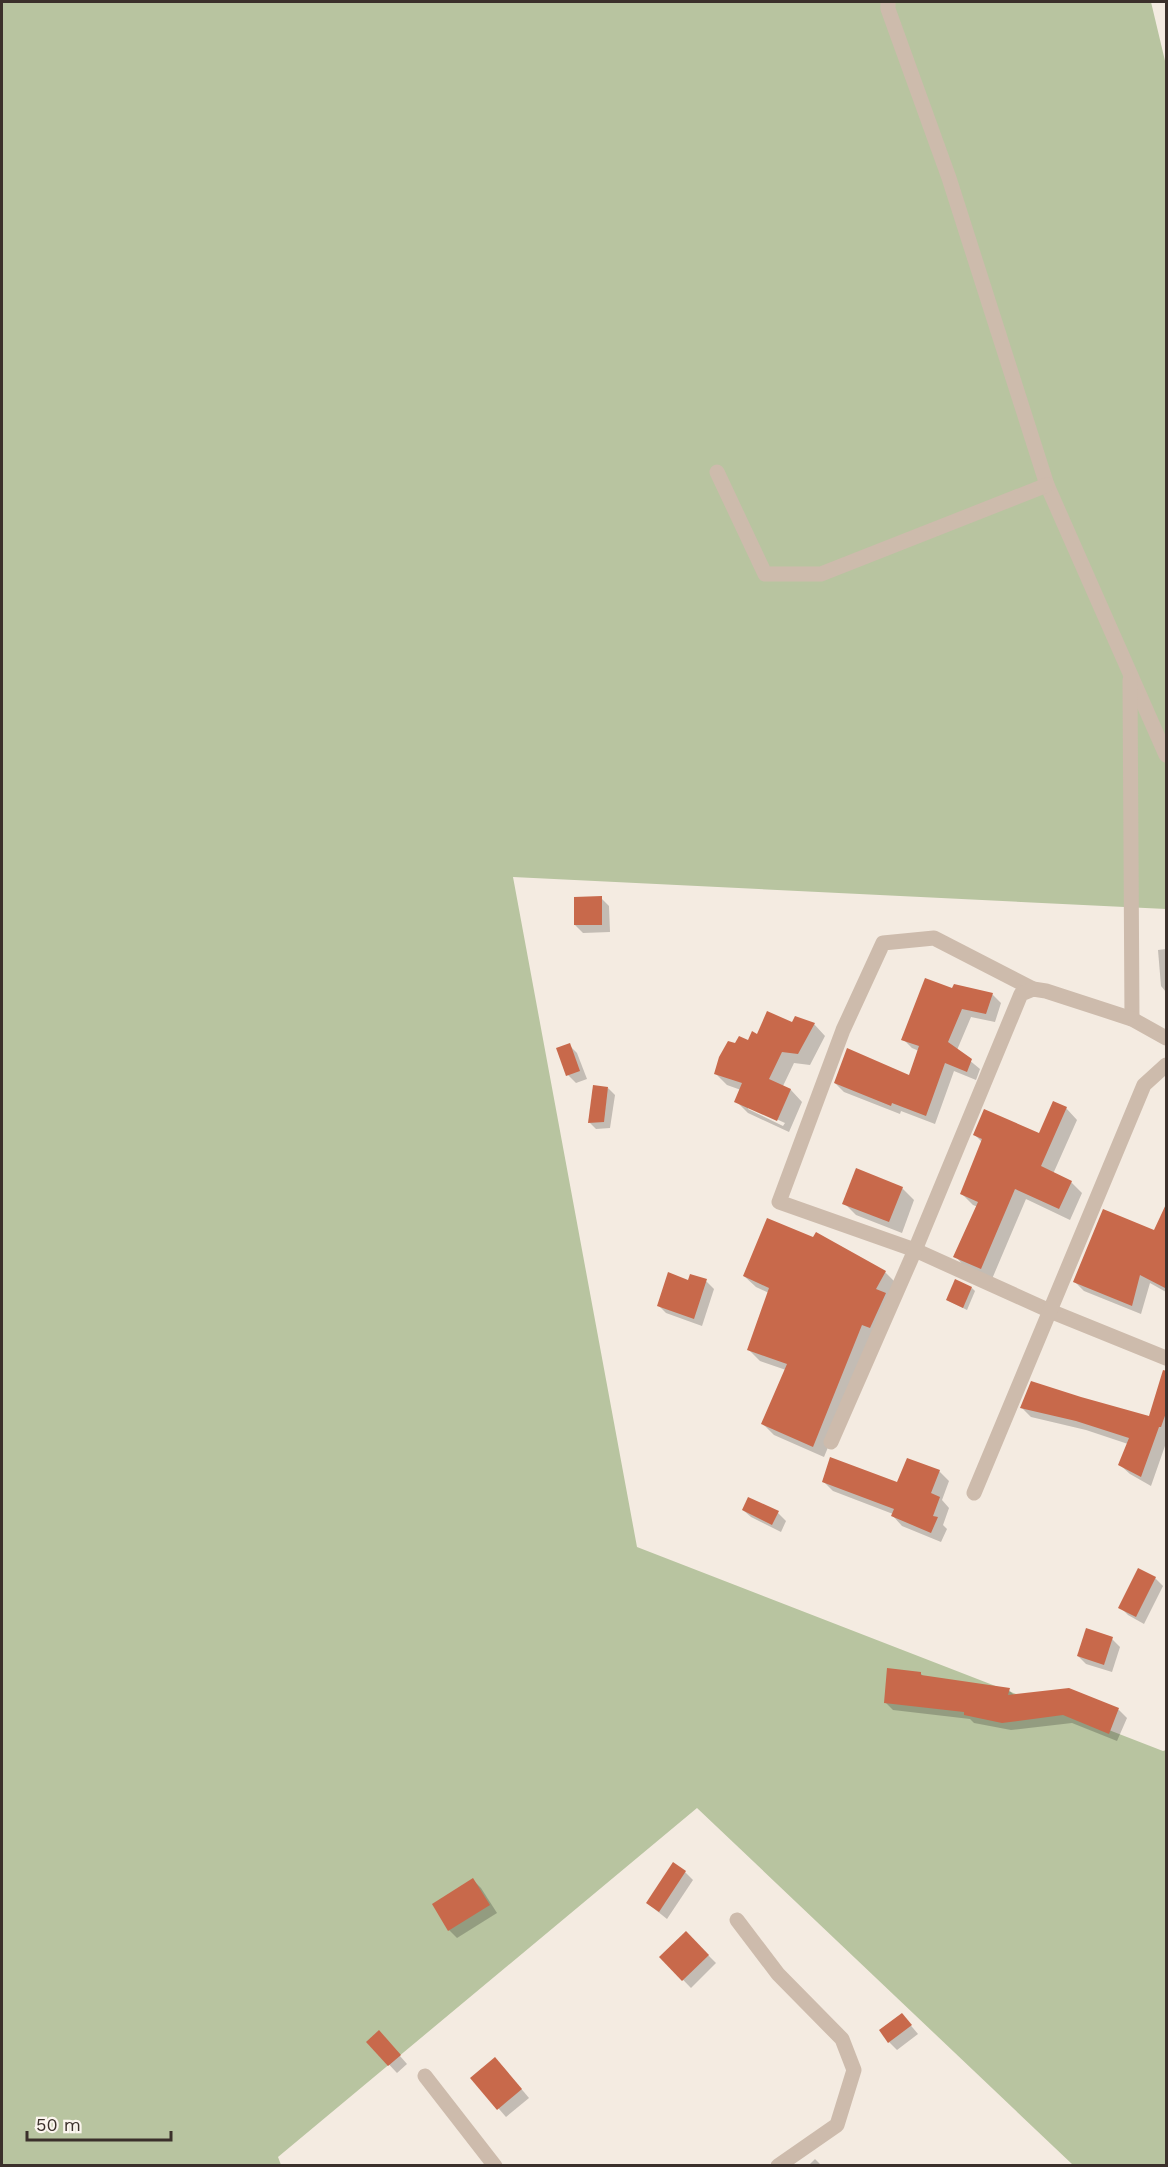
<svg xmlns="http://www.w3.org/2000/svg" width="1168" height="2167" viewBox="0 0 1168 2167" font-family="'Work Sans',sans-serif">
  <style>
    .green { fill: #b8c4a0 }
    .shadow { fill: #0003; fill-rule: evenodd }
    .building { fill: #c8694b }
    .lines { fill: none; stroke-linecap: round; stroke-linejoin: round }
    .minor { stroke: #cdbbac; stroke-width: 15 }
  </style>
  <rect width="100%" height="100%" fill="#f4ebe1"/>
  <polygon class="green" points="2,2 1151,2 1166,65 1166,909 513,877 637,1547 1163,1751 1166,1750 1166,2165 1073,2165 697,1808 278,2157 281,2165 2,2166"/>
  <g class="shadow">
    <polygon points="601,898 609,906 610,932 583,933 575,925"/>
    <polygon points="1166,949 1166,992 1161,986 1158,950"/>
    <polygon points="953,990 992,994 1001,1003 995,1022 971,1017 957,1050 980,1069 976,1080 954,1071 935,1124 901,1111 900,1114 844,1092 835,1083 910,1077 919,1051 912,1048 903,1039"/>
    <path d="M793,1024h21l11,12 -15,29 -16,-2 -11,23 8,4 11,12 -13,30 -41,-19 -12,-12 5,-11 -14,-5 -11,-11 20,-30 13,-2 8,-6zM748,1106l37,17 -2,3 -35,-17z"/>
    <polygon points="569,1045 577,1053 587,1079 576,1083 568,1075"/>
    <polygon points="608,1088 615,1095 610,1128 596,1129 589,1122"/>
    <polygon points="1066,1108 1077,1120 1053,1174 1071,1182 1082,1193 1070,1220 1026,1199 992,1279 966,1268 955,1256 978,1207 973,1205 962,1194 982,1142 975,1135 1040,1135"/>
    <polygon points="902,1188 914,1200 902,1233 856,1215 844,1203"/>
    <polygon points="1166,1205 1166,1292 1150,1283 1141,1314 1084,1291 1074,1281 1155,1232"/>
    <polygon points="814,1239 885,1272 896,1283 824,1457 774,1435 762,1423 786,1370 760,1361 748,1349 769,1293 756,1287 744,1276"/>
    <polygon points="706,1281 714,1289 702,1326 666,1313 658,1305 689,1282"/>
    <polygon points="972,1288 975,1291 967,1310 947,1300"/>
    <polygon points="1166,1397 1166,1443 1151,1486 1130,1474 1120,1465 1128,1444 1086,1430 1031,1417 1022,1408 1150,1417"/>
    <polygon points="939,1471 949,1481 942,1500 949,1508 943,1525 947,1529 941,1542 902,1526 893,1516 893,1514 833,1491 823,1481 898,1484"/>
    <polygon points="743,1510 778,1513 786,1521 781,1532 751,1517"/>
    <polygon points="1155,1578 1163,1586 1144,1624 1128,1615 1120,1607"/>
    <polygon points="1112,1639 1120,1647 1112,1672 1086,1664 1078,1656"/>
    <polygon points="920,1673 924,1677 1009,1690 1015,1696 1069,1690 1119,1710 1127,1718 1117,1741 1072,1723 1011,1730 974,1723 970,1719 893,1710 885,1702"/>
    <polygon points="685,1872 693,1880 667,1919 647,1903"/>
    <polygon points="473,1880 481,1888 497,1913 457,1938 449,1930"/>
    <polygon points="686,1933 716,1963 691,1988 661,1957"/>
    <polygon points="902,2015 918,2034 897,2050 889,2042"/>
    <polygon points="386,2040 407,2064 397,2073 368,2042"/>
    <polygon points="503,2067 529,2098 506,2117 472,2078"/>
    <polygon points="815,2159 822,2166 808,2166"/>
  </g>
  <g class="building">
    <polygon points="602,896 602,925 574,925 574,897"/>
    <polygon points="925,978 952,988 954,984 993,993 986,1014 962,1009 948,1042 972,1059 967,1072 945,1063 926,1116 892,1103 891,1106 834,1083 847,1048 909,1075 919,1046 901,1040"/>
    <polygon points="767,1011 792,1022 795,1016 815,1023 798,1054 782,1052 769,1079 791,1089 777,1121 734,1102 742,1083 714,1074 719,1057 728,1041 735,1043 739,1036 748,1040 752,1031 757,1034"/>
    <polygon points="570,1043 580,1071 566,1076 556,1048"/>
    <polygon points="593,1085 608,1087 604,1122 588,1123"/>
    <polygon points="1053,1101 1067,1107 1041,1166 1072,1181 1059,1209 1015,1189 981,1269 953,1257 978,1202 960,1194 982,1139 973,1135 984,1109 1039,1133"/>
    <polygon points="856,1168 903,1187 889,1222 842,1204"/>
    <polygon points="1167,1202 1167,1289 1140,1275 1132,1306 1073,1282 1103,1209 1154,1230"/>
    <polygon points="767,1218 813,1237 816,1232 886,1271 876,1289 886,1293 870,1328 862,1325 813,1447 761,1424 787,1364 747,1350 769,1288 743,1276"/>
    <polygon points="668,1272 688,1280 690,1274 707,1279 694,1319 657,1306"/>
    <polygon points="955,1279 972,1287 963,1308 946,1300"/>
    <polygon points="1163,1370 1167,1371 1167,1410 1161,1427 1159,1427 1141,1477 1118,1465 1129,1438 1076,1421 1020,1408 1031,1381 1081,1397 1149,1416"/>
    <polygon points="830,1457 897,1482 907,1458 940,1470 931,1493 940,1497 933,1516 938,1517 931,1533 891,1516 894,1509 822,1482"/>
    <polygon points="748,1497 779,1511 772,1525 742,1510"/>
    <polygon points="1138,1568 1156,1577 1136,1617 1118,1608"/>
    <polygon points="1086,1628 1113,1637 1104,1665 1077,1656"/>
    <polygon points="887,1668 921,1672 921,1675 1010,1688 1008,1695 1069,1688 1119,1708 1109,1734 1063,1715 1002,1723 964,1715 964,1712 884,1703"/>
    <polygon points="673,1862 686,1871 659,1912 646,1903"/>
    <polygon points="473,1878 490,1905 448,1931 432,1904"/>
    <polygon points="686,1931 709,1955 682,1981 659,1957"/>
    <polygon points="902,2013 912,2025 888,2043 879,2030"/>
    <polygon points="379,2030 401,2055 388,2066 366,2042"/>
    <polygon points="495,2057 522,2089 497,2110 470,2078"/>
  </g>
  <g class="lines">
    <g class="minor">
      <polyline points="888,2 888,9 949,178 1047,485 1166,755"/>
      <polyline points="717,472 765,574 821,574 1047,485"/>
      <polyline points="1130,680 1132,1019"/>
      <polyline points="1033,989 934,938 883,943 843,1030 779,1202 915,1250 1050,1311 1166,1358"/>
      <polyline points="831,1442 915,1250 1021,994 1033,989 1046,991 1132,1019 1166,1038"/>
      <polyline points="974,1493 1144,1085 1166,1065"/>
      <polyline points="737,1920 778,1974 842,2039 854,2070 837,2125 778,2166"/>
      <polyline points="425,2076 495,2166"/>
    </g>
  </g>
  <rect width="1168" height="2167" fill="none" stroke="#3b302b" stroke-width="6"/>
  <path d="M27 2131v9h144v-9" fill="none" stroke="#3b302b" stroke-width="3"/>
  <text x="36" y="2131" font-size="18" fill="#3b302b" stroke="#fbf5ee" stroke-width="4.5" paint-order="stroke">50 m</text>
</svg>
